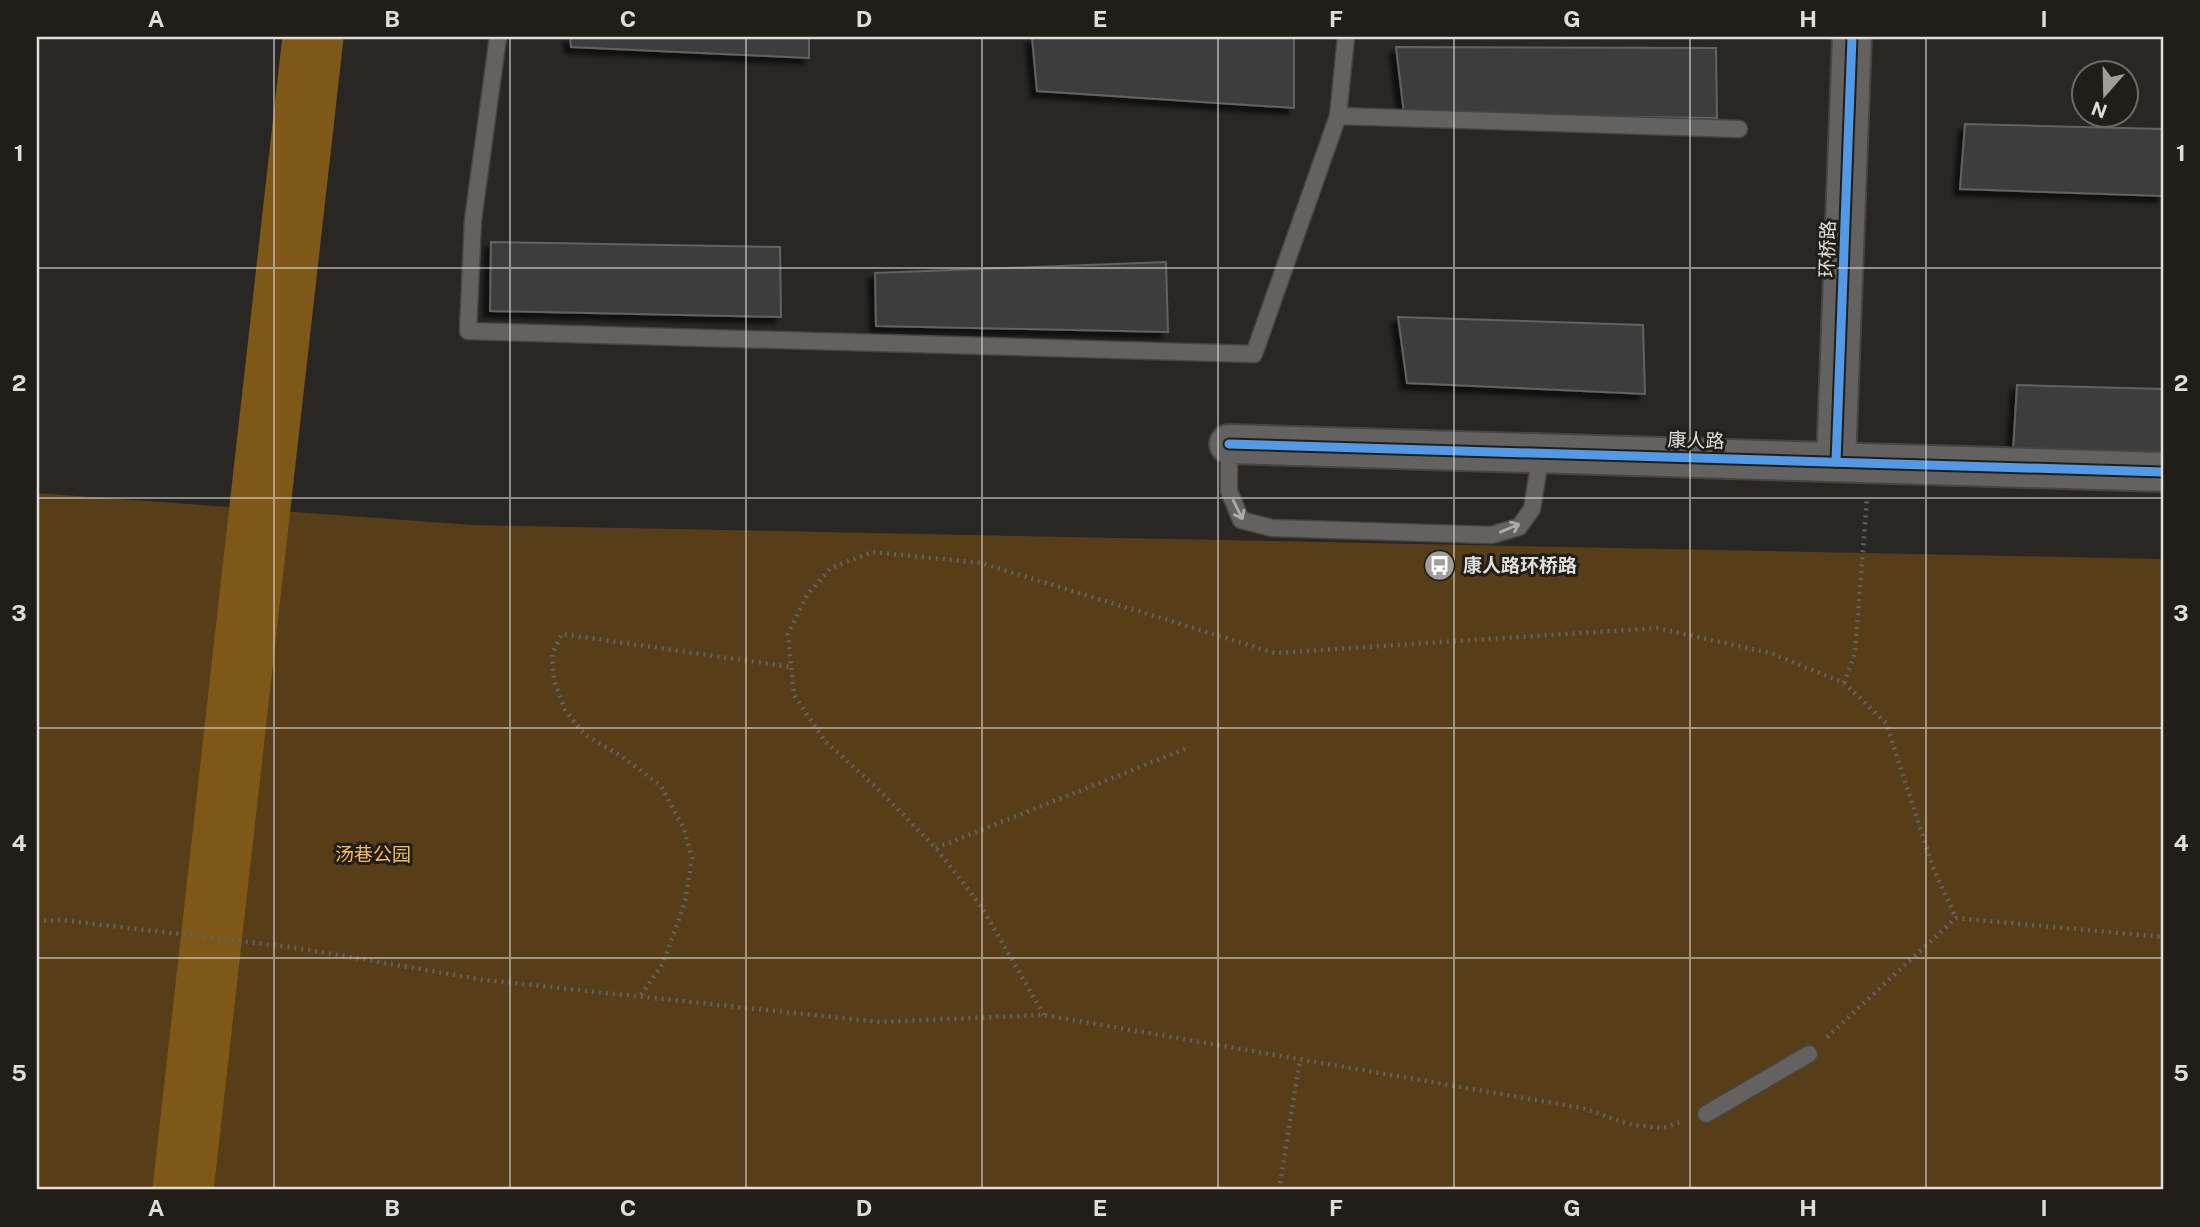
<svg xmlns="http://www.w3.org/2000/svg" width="2200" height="1227" viewBox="0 0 2200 1227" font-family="'Public Sans','Noto Sans SC',sans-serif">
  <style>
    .green { fill: #583e18 }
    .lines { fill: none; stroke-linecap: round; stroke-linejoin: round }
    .river { stroke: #7f5817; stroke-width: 61 }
    .building { fill: #3c3c3c; stroke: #636262; stroke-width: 2; filter: url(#shadow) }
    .lane-casing { stroke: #474543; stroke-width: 19 }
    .secondary-casing { stroke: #474543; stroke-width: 42 }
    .path { stroke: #636260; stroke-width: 4.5; stroke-dasharray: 2 5; stroke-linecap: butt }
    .lane { stroke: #646260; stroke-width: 16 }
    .secondary { stroke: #646260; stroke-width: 38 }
    .cycleway-casing { stroke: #211e19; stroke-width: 13 }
    .cycleway { stroke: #5399e6; stroke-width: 9 }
    .oneway { stroke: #aeacaa }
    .grid { fill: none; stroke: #e0dedb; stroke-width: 2; stroke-opacity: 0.55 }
    .labels { text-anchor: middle; stroke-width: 6; stroke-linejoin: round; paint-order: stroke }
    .street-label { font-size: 19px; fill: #e0dedb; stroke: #211e19 }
    .poi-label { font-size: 19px; font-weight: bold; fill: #e0dedb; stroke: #211e19; text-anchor: start }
    .park-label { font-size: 19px; fill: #f8bb5f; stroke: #211e19 }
    .neatline { fill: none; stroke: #e0dedb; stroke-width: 2.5 }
    .grid-label { font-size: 23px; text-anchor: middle; font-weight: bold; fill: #e0dedb }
  </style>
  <defs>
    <filter id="shadow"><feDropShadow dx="-6" dy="6" stdDeviation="2" flood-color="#0009"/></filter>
  </defs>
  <rect width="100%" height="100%" fill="#292724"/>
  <polygon class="green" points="37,493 473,525 2163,559 2163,1190 37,1190"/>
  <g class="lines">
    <polyline class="river" points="183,1190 313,37"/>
  </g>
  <g class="building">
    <polygon points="570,37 809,37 809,58 571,47"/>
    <polygon points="1032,37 1294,38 1294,108 1037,91"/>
    <polygon points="1396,47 1716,48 1717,118 1404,114"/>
    <polygon points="1965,124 2163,129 2163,196 1960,189"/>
    <polygon points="491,242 780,247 781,317 490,311"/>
    <polygon points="1166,262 1168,332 876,326 875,273"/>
    <polygon points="1398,317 1643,325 1645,394 1407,383"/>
    <polygon points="2017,385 2163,389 2163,455 2013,451"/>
  </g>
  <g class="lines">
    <defs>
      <g id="lane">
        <polyline points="498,37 473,220 468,331 1254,354 1338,116 1346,37"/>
        <polyline points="1338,116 1739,129"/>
        <polyline points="1229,444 1229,491 1241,520 1272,528 1491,535 1519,527 1532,509 1541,453"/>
        <polyline points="1706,1114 1809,1054"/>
      </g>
      <g id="secondary">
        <polyline points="1229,444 2163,472"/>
        <polyline points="1836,462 1852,37"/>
      </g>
    </defs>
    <use href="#lane" class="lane-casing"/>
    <use href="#secondary" class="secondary-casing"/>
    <g class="path">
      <polyline points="1844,683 1855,653 1867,498"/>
      <polyline points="936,848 1190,747"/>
      <polyline points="37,921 60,920 291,947 484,980 879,1022 1044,1015 1582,1108 1632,1125 1663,1128 1683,1121"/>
      <polyline points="641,995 663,963 685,902 692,858 684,829 661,786 621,756 585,735 565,710 554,680 552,654 562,634 791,667"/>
      <polyline points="1044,1015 981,906 936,848 878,789 825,741 794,695 788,634 807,595 831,568 872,552 981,563 1275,653 1657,628 1770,653 1844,683 1886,723 1934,870 1956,918"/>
      <polyline points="1827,1037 1956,918 2163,937"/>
      <polyline points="1279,1190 1300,1060"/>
    </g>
    <use href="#lane" class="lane"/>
    <use href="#secondary" class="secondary"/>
    <defs>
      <g id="cycleway">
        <polyline points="1229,444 2163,472"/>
        <polyline points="1836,462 1852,37"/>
      </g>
    </defs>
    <use href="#cycleway" class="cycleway-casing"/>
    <use href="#cycleway" class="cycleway"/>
  </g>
  <defs><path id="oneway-shaft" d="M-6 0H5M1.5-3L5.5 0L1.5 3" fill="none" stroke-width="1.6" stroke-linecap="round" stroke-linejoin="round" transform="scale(1.75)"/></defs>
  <g class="oneway">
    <use href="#oneway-shaft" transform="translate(1238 510) rotate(64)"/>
    <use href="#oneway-shaft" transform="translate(1510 528) rotate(-23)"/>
  </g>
  <path class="grid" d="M274,37v1153M510,37v1153M746,37v1153M982,37v1153M1218,37v1153M1454,37v1153M1690,37v1153M1926,37v1153M37,268h2126M37,498h2126M37,728h2126M37,958h2126"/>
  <defs>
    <symbol id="bus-disc" viewBox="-11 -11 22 22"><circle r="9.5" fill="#a09e9b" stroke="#211e19"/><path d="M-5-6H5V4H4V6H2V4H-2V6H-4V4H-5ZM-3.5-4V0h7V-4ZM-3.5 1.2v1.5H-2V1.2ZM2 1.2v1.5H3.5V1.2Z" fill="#fff"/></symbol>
  </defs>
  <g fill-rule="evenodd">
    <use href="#bus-disc" x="1422" y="548" width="35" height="35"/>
  </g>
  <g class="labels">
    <g class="street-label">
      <text transform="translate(1827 249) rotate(-88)" y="7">环桥路</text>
      <text transform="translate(1696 440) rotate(2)" y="7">康人路</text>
    </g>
    <g class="poi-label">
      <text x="1463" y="572">康人路环桥路</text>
    </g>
    <g class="park-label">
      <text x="373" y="861">汤巷公园</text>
    </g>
  </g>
  <rect width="2200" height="1227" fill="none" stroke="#211e19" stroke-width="77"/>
  <g transform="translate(2105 94) rotate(200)"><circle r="33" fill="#211e19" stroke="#6d6b67" stroke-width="2"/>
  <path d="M0-5L12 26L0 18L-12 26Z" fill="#a09e9b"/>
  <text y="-10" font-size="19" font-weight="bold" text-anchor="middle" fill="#e0dedb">N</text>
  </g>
  <rect x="38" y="38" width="2124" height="1150" class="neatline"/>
  <g class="grid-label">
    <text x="156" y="27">A</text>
    <text x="392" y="27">B</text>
    <text x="628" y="27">C</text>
    <text x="864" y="27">D</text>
    <text x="1100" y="27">E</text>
    <text x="1336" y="27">F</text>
    <text x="1572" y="27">G</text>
    <text x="1808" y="27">H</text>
    <text x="2044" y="27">I</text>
    <text x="19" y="161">1</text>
    <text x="2181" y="161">1</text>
    <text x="19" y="391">2</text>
    <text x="2181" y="391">2</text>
    <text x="19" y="621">3</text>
    <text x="2181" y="621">3</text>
    <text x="19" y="851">4</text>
    <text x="2181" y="851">4</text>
    <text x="19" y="1081">5</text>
    <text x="2181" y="1081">5</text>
    <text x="156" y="1216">A</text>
    <text x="392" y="1216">B</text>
    <text x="628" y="1216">C</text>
    <text x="864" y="1216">D</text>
    <text x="1100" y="1216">E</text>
    <text x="1336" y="1216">F</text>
    <text x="1572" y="1216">G</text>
    <text x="1808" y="1216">H</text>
    <text x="2044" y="1216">I</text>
  </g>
</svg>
